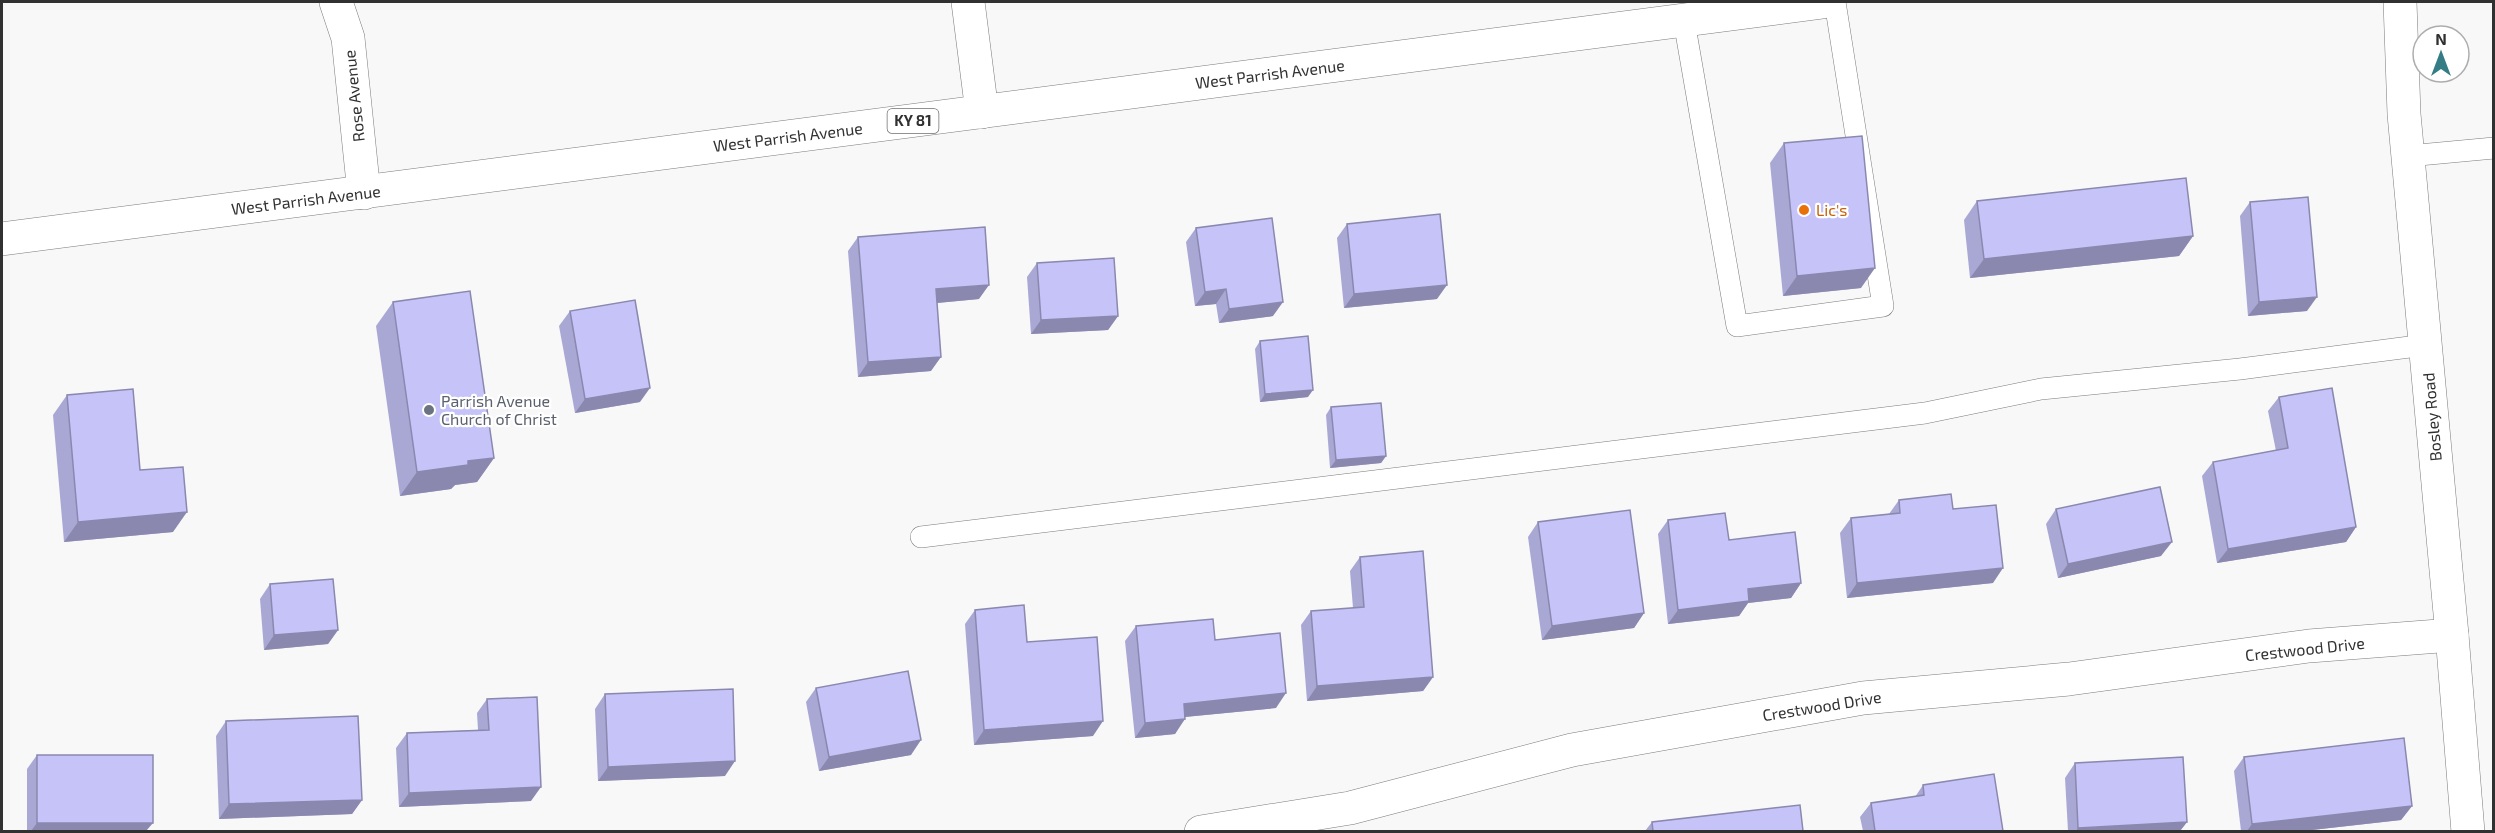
<svg xmlns="http://www.w3.org/2000/svg" width="2495" height="833" viewBox="0 0 2495 833" font-family="'Exo 2',sans-serif">
  <style>
    .lines { fill: none; stroke-linecap: round; stroke-linejoin: round }
    .lane-casing { stroke: #7b7b7c; stroke-width: 22 }
    .street-casing { stroke: #7b7b7c; stroke-width: 34 }
    .primary-casing { stroke: #7b7b7c; stroke-width: 34 }
    .lane { stroke: #fff; stroke-width: 21 }
    .street { stroke: #fff; stroke-width: 33 }
    .primary { stroke: #fff; stroke-width: 33 }
    .wall { fill: #a9a8d5 }
    .shaded-wall { fill: #8a88ae }
    .building { fill: #c5c3f8; stroke: #8a88ae; stroke-width: 1.5 }
    .food-dot { fill: #e8710a; stroke: #fff; stroke-width: 2 }
    .worship-dot { fill: #6b7280; stroke: #fff; stroke-width: 2 }
    .labels { text-anchor: middle; stroke-width: 4.5; stroke-linejoin: round; paint-order: stroke }
    .shield { fill: #fff; stroke: #6f6f70; stroke-width: 1.5 }
    .shield-label { font-size: 15px; font-weight: bold; fill: #313132 }
    .street-label { font-size: 16px; fill: #313132; stroke: #fff }
    .food-label { font-size: 16px; fill: #c56008; stroke: #fff; text-anchor: start }
    .worship-label { font-size: 16px; fill: #5b616d; stroke: #fff; text-anchor: start }
  </style>
  <rect width="100%" height="100%" fill="#f8f8f9"/>
  <g class="lines">
    <defs>
      <g id="lane">
        <polyline points="1684,21 1737,326 1883,306 1835,2"/>
        <polyline points="2408,156 2494,148"/>
        <polyline points="921,537 1925,413 2041,389 2240,369 2425,345"/>
      </g>
      <g id="street">
        <polyline points="336,2 348,38 364,193"/>
        <polyline points="968,2 982,112"/>
        <polyline points="2400,2 2404,114 2452,635 2468,832"/>
        <polyline points="1201,832 1350,808 1572,750 1863,698 2069,679 2309,646 2452,635"/>
      </g>
      <polyline id="primary" points="2,239 1823,2"/>
    </defs>
    <use href="#lane" class="lane-casing"/>
    <use href="#street" class="street-casing"/>
    <use href="#primary" class="primary-casing"/>
    <use href="#lane" class="lane"/>
    <use href="#street" class="street"/>
    <use href="#primary" class="primary"/>
  </g>
  <g class="wall">
    <polygon points="1784,143 1861,288 1783,296 1770,163"/>
    <polygon points="1977,201 2193,236 2179,256 1970,278 1964,220"/>
    <polygon points="2250,202 2307,311 2248,316 2240,216"/>
    <polygon points="1347,224 1437,299 1344,308 1337,238"/>
    <polygon points="1196,228 1273,316 1219,323 1216,304 1195,306 1186,242"/>
    <polygon points="858,237 979,299 937,303 931,371 858,377 848,251"/>
    <polygon points="1037,263 1118,316 1108,330 1031,334 1027,277"/>
    <polygon points="393,302 494,458 477,482 455,485 451,489 400,496 376,326"/>
    <polygon points="570,311 640,402 575,413 559,326"/>
    <polygon points="1260,341 1308,397 1260,402 1255,349"/>
    <polygon points="67,395 140,470 173,532 64,542 53,415"/>
    <polygon points="2279,397 2356,527 2346,542 2217,563 2202,476 2213,462 2276,451 2268,411"/>
    <polygon points="1331,407 1386,456 1381,463 1330,468 1326,415"/>
    <polygon points="1899,500 1953,509 1993,583 1847,598 1840,533 1851,518 1889,514"/>
    <polygon points="2056,509 2161,556 2058,578 2046,524"/>
    <polygon points="1668,520 1729,540 1801,583 1791,598 1748,603 1739,616 1668,624 1658,534"/>
    <polygon points="1538,522 1644,613 1634,628 1542,640 1528,537"/>
    <polygon points="1360,557 1433,677 1423,691 1307,701 1301,625 1311,611 1353,608 1350,571"/>
    <polygon points="270,584 338,630 328,644 264,650 260,599"/>
    <polygon points="975,610 1027,642 1093,736 974,745 965,624"/>
    <polygon points="1136,626 1215,640 1276,708 1185,717 1175,734 1135,738 1125,641"/>
    <polygon points="816,688 911,755 819,771 806,702"/>
    <polygon points="605,694 725,776 598,781 595,709"/>
    <polygon points="487,699 531,801 399,807 396,748 407,733 478,730 477,713"/>
    <polygon points="226,721 362,800 352,814 219,819 216,736"/>
    <polygon points="37,755 146,831 27,831 27,769"/>
    <polygon points="2244,757 2412,806 2401,820 2303,831 2241,831 2234,771"/>
    <polygon points="2075,763 2187,822 2180,831 2068,831 2065,778"/>
    <polygon points="1923,785 2003,831 1863,831 1860,817 1871,803 1915,797"/>
    <polygon points="1652,822 1803,831 1645,831"/>
  </g>
  <g class="shaded-wall">
    <polygon points="2193,236 2179,256 1970,278 1984,259"/>
    <polygon points="1875,268 1861,288 1783,296 1797,276"/>
    <polygon points="989,285 979,299 926,304 936,289"/>
    <polygon points="1447,285 1437,299 1344,308 1354,294"/>
    <polygon points="1226,289 1216,304 1195,306 1205,292"/>
    <polygon points="2317,297 2307,311 2248,316 2259,302"/>
    <polygon points="1283,302 1273,316 1219,323 1229,309"/>
    <polygon points="1118,316 1108,330 1031,334 1041,320"/>
    <polygon points="941,357 931,371 858,377 868,362"/>
    <polygon points="650,388 640,402 575,413 585,399"/>
    <polygon points="1313,390 1308,397 1260,402 1265,394"/>
    <polygon points="1386,456 1381,463 1330,468 1336,460"/>
    <polygon points="494,458 477,482 455,485 451,489 400,496 417,472 468,461"/>
    <polygon points="187,512 173,532 64,542 78,522"/>
    <polygon points="2356,527 2346,542 2217,563 2228,549"/>
    <polygon points="2172,542 2161,556 2058,578 2068,564"/>
    <polygon points="2003,568 1993,583 1847,598 1857,583"/>
    <polygon points="1801,583 1791,598 1748,603 1739,616 1668,624 1678,610 1748,589"/>
    <polygon points="1644,613 1634,628 1542,640 1552,626"/>
    <polygon points="338,630 328,644 264,650 274,635"/>
    <polygon points="1433,677 1423,691 1307,701 1317,686"/>
    <polygon points="1286,693 1276,708 1174,718 1184,704"/>
    <polygon points="1185,719 1175,734 1135,738 1145,723"/>
    <polygon points="1103,721 1093,736 974,745 984,730"/>
    <polygon points="921,740 911,755 819,771 829,757"/>
    <polygon points="735,761 725,776 598,781 608,767"/>
    <polygon points="541,787 531,801 399,807 409,793"/>
    <polygon points="362,800 352,814 219,819 229,804"/>
    <polygon points="2412,806 2401,820 2303,831 2247,831 2252,824"/>
    <polygon points="2187,822 2180,831 2076,831 2078,828"/>
    <polygon points="37,823 153,823 146,831 31,831"/>
  </g>
  <g class="building">
    <polygon points="1862,136 1875,268 1797,276 1784,143"/>
    <polygon points="2186,178 2193,236 1984,259 1977,201"/>
    <polygon points="2308,197 2317,297 2259,302 2250,202"/>
    <polygon points="1440,214 1447,285 1354,294 1347,224"/>
    <polygon points="1272,218 1283,302 1229,309 1226,289 1205,292 1196,228"/>
    <polygon points="985,227 989,285 936,289 941,357 868,362 858,237"/>
    <polygon points="1114,258 1118,316 1041,320 1037,263"/>
    <polygon points="470,291 494,458 468,461 468,465 417,472 393,302"/>
    <polygon points="635,300 650,388 585,399 570,311"/>
    <polygon points="1308,336 1313,390 1265,394 1260,341"/>
    <polygon points="2332,388 2356,527 2228,549 2213,462 2288,448 2279,397"/>
    <polygon points="133,389 140,470 183,467 187,512 78,522 67,395"/>
    <polygon points="1381,403 1386,456 1336,460 1331,407"/>
    <polygon points="2160,487 2172,542 2068,564 2056,509"/>
    <polygon points="1951,494 1953,509 1996,505 2003,568 1857,583 1851,518 1900,513 1899,500"/>
    <polygon points="1630,510 1644,613 1552,626 1538,522"/>
    <polygon points="1725,513 1729,540 1795,532 1801,583 1748,589 1749,601 1678,610 1668,520"/>
    <polygon points="1423,551 1433,677 1317,686 1311,611 1364,607 1360,557"/>
    <polygon points="333,579 338,630 274,635 270,584"/>
    <polygon points="1024,605 1027,642 1097,637 1103,721 984,730 975,610"/>
    <polygon points="1213,619 1215,640 1280,633 1286,693 1184,704 1185,719 1145,723 1136,626"/>
    <polygon points="908,671 921,740 829,757 816,688"/>
    <polygon points="733,689 735,761 608,767 605,694"/>
    <polygon points="537,697 541,787 409,793 407,733 489,730 487,699"/>
    <polygon points="358,716 362,800 229,804 226,721"/>
    <polygon points="2404,738 2412,806 2252,824 2244,757"/>
    <rect x="37" y="755" width="116" height="68"/>
    <polygon points="2183,757 2187,822 2078,828 2075,763"/>
    <polygon points="1994,774 2003,831 1875,831 1871,803 1924,795 1923,785"/>
    <polygon points="1800,805 1803,831 1653,831 1652,822"/>
  </g>
  <circle class="food-dot" cx="1804" cy="210" r="6"/>
  <circle class="worship-dot" cx="429" cy="410" r="6"/>
  <g class="labels">
    <rect class="shield" x="887.5" y="109" width="51" height="24" rx="4.5"/>
    <g class="shield-label">
      <text x="913" y="126">KY 81</text>
    </g>
    <g class="street-label">
      <text transform="translate(1270 74) rotate(-7)" y="6">West Parrish Avenue</text>
      <text transform="translate(354 96) rotate(-96)" y="6">Rose Avenue</text>
      <text transform="translate(788 137) rotate(-7)" y="6">West Parrish Avenue</text>
      <text transform="translate(306 200) rotate(-7)" y="6">West Parrish Avenue</text>
      <text transform="translate(2432 417) rotate(-95)" y="6">Bosley Road</text>
      <text transform="translate(2305 649) rotate(-6)" y="6">Crestwood Drive</text>
      <text transform="translate(1822 706) rotate(-9)" y="6">Crestwood Drive</text>
    </g>
    <g class="food-label">
      <text x="1816" y="216">Lic's</text>
    </g>
    <g class="worship-label">
      <text x="441" y="407">Parrish Avenue<tspan x="441" dy="18">Church of Christ</tspan></text>
    </g>
  </g>
  <rect width="2495" height="833" fill="none" stroke="#313132" stroke-width="6"/>
  <g transform="translate(2441 54)"><circle r="28" fill="#ffffff" stroke="#adadad" stroke-width="1.5"/>
  <path d="M0-4.5L10 22L0 15L-10 22Z" fill="#357d84"/>
  <text y="-9" font-size="16" font-weight="bold" text-anchor="middle" fill="#313132">N</text>
  </g>
</svg>
